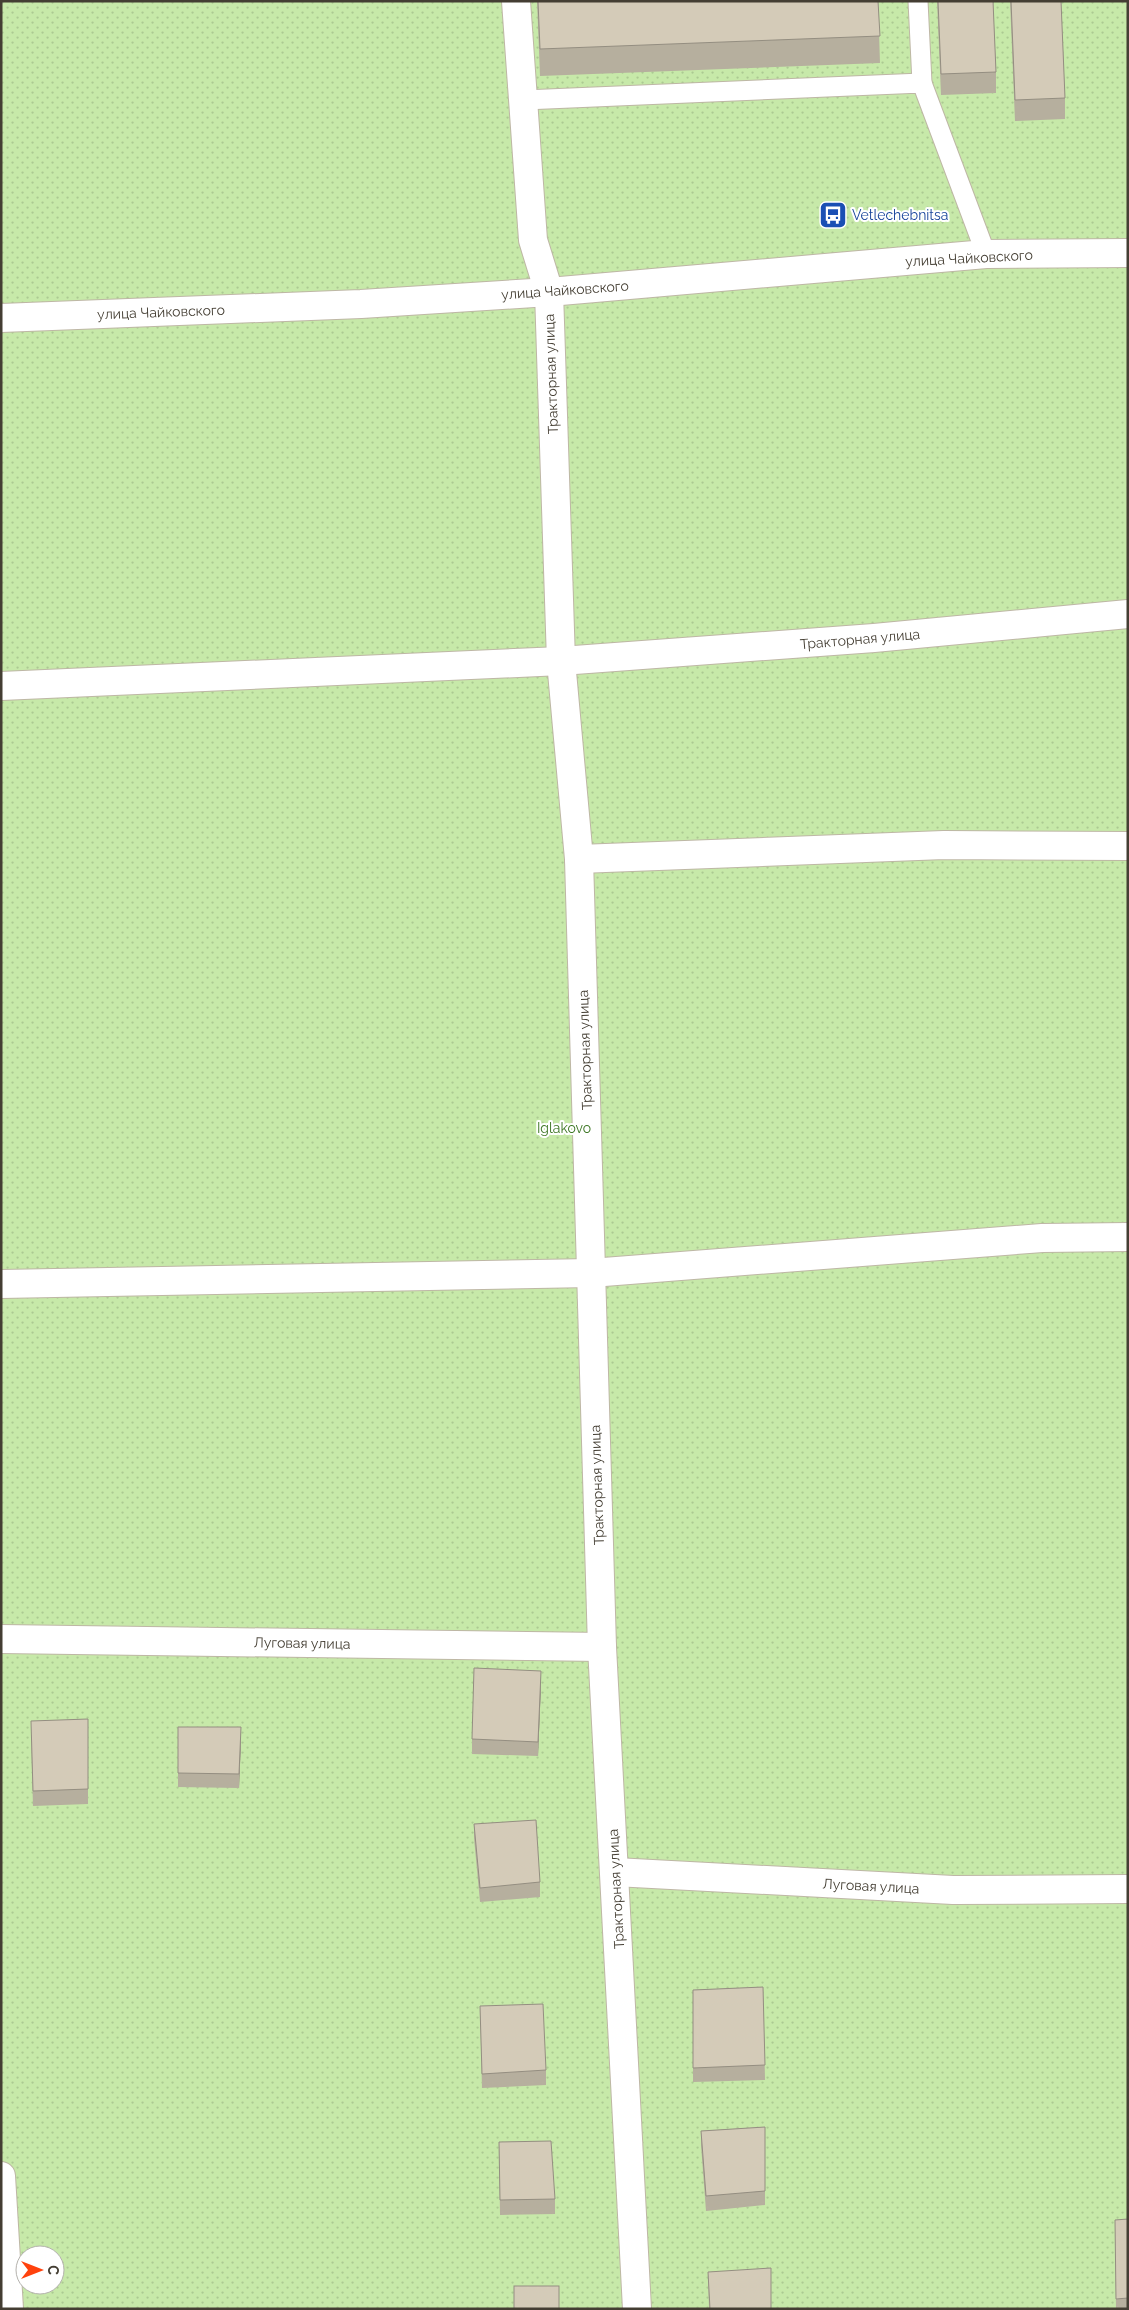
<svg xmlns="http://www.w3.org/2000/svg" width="1129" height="2310" font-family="Raleway,sans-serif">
	<defs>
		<pattern id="garden-dots" width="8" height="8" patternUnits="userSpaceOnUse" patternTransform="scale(1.25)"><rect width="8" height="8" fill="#c7e9a9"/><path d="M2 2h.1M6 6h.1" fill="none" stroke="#acc992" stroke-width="1.8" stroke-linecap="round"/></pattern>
	</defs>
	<rect width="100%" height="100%" fill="#f2eee3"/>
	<path fill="url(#garden-dots)" fill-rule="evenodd" d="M1 1H1128V2309H1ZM25 2255H55V2285H25Z"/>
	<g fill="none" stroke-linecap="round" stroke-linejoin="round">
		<g stroke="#beb7a5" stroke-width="21">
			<g id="service">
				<path d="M918 1 922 83"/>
				<path d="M524 100 922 83 986 254"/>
			</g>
		</g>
		<g stroke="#beb7a5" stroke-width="30">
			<g id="minor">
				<path d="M516 1 533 240 549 292 561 661 579 859 602 1647 637 2309"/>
				<path d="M1 318 361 304 549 292 986 254 1128 253"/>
				<path d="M1 686 561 661 874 638 1128 614"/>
				<path d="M579 859 944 845 1128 846"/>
				<path d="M1 1284 591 1273 1042 1238 1128 1237"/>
				<path d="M1 1639 602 1647"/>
				<path d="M615 1872 953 1890 1128 1889"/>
				<path d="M1 2176 9 2309"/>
			</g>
		</g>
		<use href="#service" stroke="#fff" stroke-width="19"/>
		<use href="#minor" stroke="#fff" stroke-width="28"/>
	</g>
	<g fill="#b6af9e">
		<path d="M537 1H878L880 63 540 76Z"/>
		<path d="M937 1H993L996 72V93L941 95Z"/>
		<path d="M1010 1H1061L1065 98V119L1015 121Z"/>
		<path d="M541 1685 538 1756 472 1754V1739Z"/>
		<path d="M88 1719V1804L33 1806 31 1735Z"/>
		<path d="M178 1727 241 1741 239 1788 178 1787Z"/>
		<path d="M474 1824 540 1882V1897L480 1902 474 1838Z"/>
		<path d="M763 1987 765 2080 693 2082V1990Z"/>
		<path d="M480 2006 546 2070V2085L482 2088Z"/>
		<path d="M765 2127V2205L706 2211 701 2145V2131Z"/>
		<path d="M499 2142 555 2199V2214L500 2215Z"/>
		<path d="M1128 2219V2309H1116L1115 2220Z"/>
		<path d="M708 2272 771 2309H709Z"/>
	</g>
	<g fill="#948e81">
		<path d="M541 1671V1685L538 1756V1742Z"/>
		<path d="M241 1727V1741L239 1788V1774Z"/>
	</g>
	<g fill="#d4cbb8" stroke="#948e81">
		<path d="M538 1H878L880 36 540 49Z"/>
		<path d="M938 1H993L996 72 941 74Z"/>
		<path d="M1011 1H1061L1065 98 1015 100Z"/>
		<path d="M474 1668 541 1671 538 1742 472 1739Z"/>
		<path d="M88 1719V1789L33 1791 31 1721Z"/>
		<path d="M178 1727H241L239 1774 178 1773Z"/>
		<path d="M536 1820 540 1882 480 1888 474 1824Z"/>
		<path d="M763 1987 765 2065 693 2068V1990Z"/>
		<path d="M543 2004 546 2070 482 2074 480 2006Z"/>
		<path d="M765 2127V2191L706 2196 701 2131Z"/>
		<path d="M551 2141 555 2199 500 2200 499 2142Z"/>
		<path d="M1128 2219V2298L1116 2299 1115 2220Z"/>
		<path d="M771 2268V2309H710L708 2272Z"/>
		<rect x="514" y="2286" width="45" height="23"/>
	</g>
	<defs>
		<g id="bus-square" transform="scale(1.4375)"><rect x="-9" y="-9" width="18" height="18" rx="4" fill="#1a4fb4" stroke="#fff"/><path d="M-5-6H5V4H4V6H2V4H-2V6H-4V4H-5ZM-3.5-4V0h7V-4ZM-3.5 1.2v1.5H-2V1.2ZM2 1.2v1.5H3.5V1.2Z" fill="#fff"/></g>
	</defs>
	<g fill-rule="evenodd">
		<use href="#bus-square" x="833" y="215"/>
	</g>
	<g text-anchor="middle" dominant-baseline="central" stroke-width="4" stroke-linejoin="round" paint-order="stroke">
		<g font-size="14" fill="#164399" stroke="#fff" text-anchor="start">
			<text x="852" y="215">Vetlechebnitsa</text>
		</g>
		<g font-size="14" fill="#443e33" stroke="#fff">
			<text transform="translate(969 258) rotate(-3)">улица Чайковского</text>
			<text transform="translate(565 290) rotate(-4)">улица Чайковского</text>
			<text transform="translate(161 312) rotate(-2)">улица Чайковского</text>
			<text transform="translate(551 374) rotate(-92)">Тракторная улица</text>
			<text transform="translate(860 639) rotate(-5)">Тракторная улица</text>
			<text transform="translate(585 1050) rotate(-92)">Тракторная улица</text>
			<text transform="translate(597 1485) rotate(-92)">Тракторная улица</text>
			<text transform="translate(302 1643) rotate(1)">Луговая улица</text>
			<text transform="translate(871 1886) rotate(3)">Луговая улица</text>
			<text transform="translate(616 1889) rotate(-93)">Тракторная улица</text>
		</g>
		<g font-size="14" fill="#3e7725" stroke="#fff">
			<text x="564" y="1128">Iglakovo</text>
		</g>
	</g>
	<rect width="1129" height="2310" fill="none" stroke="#443e33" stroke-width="5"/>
	<g transform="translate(40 2270) rotate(90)"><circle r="24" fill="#ffffff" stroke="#b4b2ad"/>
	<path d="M0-4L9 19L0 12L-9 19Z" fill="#ff420d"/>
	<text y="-8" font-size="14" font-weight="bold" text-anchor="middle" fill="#443e33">С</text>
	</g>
</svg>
